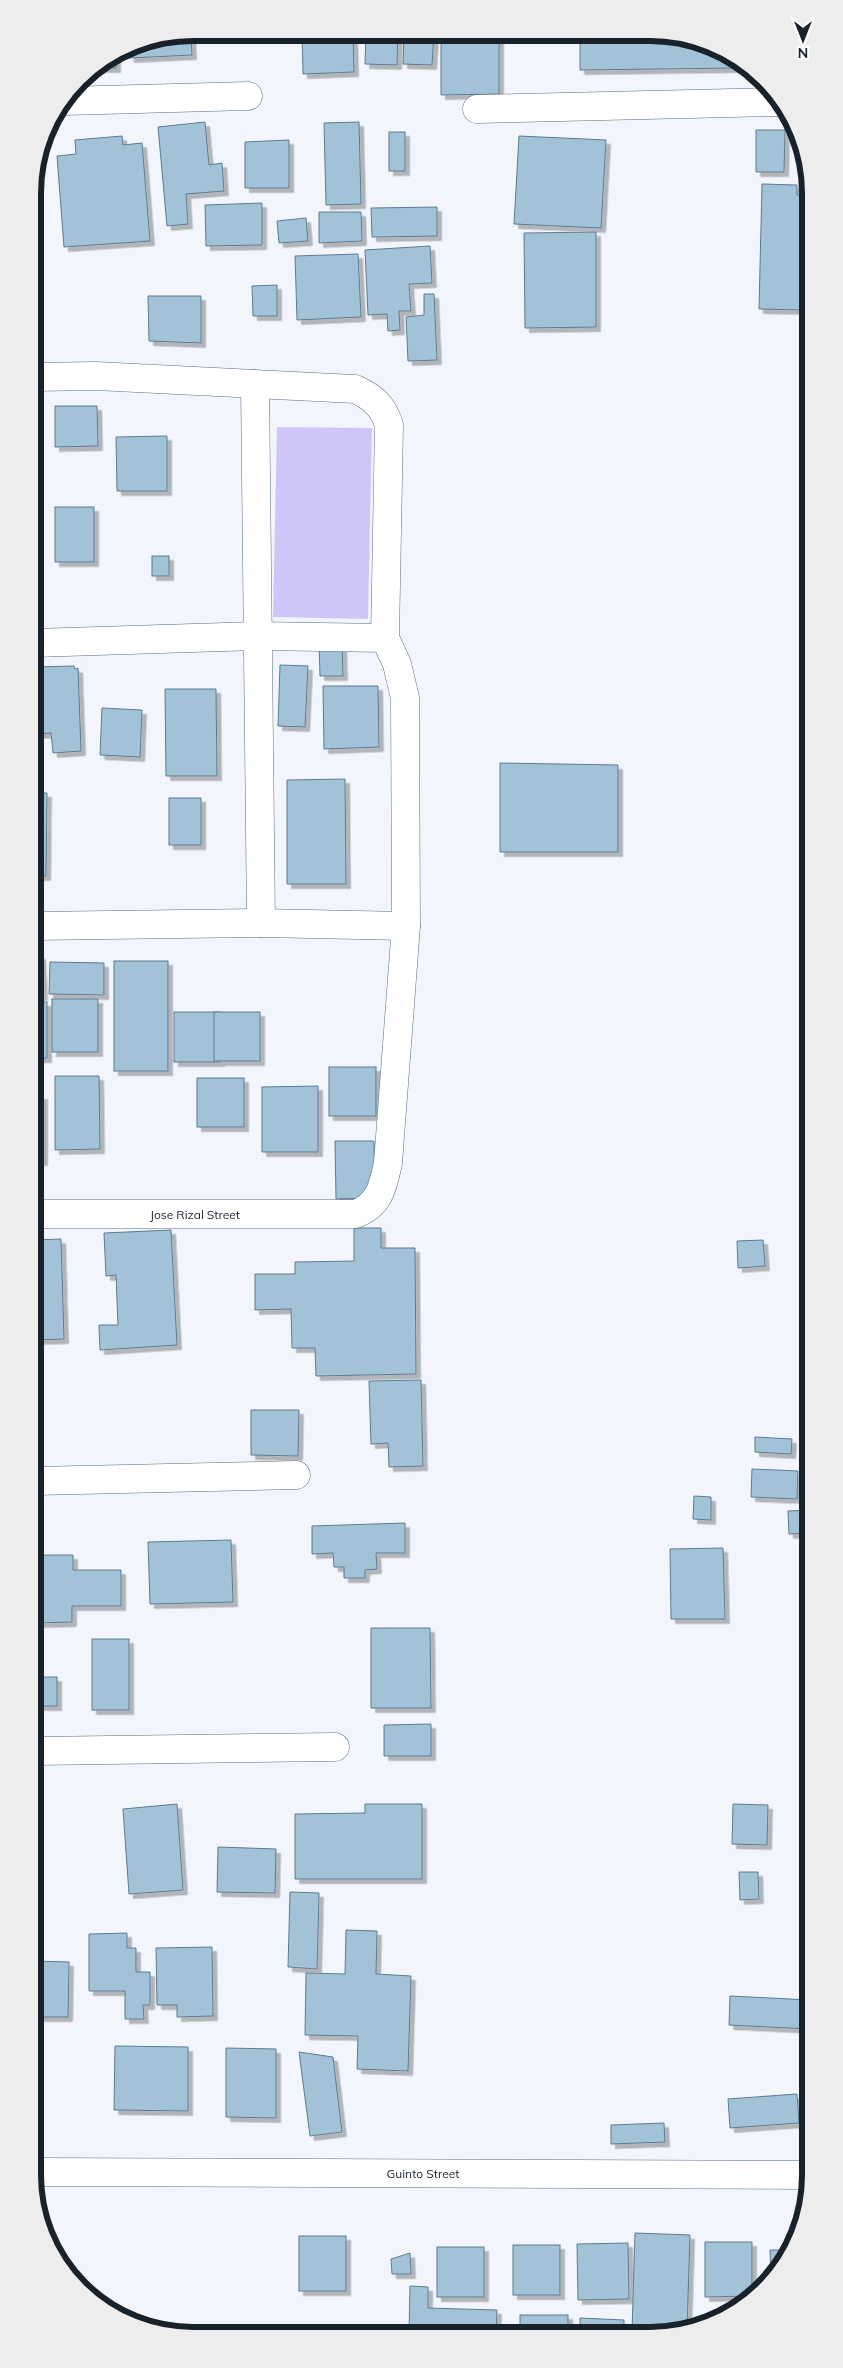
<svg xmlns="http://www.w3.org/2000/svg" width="843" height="2368" font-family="Mulish,sans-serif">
	<defs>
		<filter id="shadow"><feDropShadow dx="4.5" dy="4.5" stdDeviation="0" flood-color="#0004"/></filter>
	</defs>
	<rect width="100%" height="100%" fill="#f2f6fc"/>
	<path fill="#d0c5f9" d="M277 427 372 428 368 619 273 617Z"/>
	<g fill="#a2c2d7" stroke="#5e7b8f" filter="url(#shadow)">
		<path d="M191 33 192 55 130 58 129 46 132 45Z"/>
		<path d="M302 33 353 34 354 72 303 74Z"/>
		<path d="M366 34H398L397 65 365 64Z"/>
		<path d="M404 34H434L432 65 403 64Z"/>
		<path d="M441 34H499V94L441 95Z"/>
		<path d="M580 35 681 36 730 54 735 58V68L580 70Z"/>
		<path d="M116 55V68H94Z"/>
		<path d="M205 122 209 165 222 163 224 191 186 194 188 224 167 226 158 127Z"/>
		<path d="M359 122 361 204 326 205 324 123Z"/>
		<path d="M756 130H785L784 172H756Z"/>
		<rect x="389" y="132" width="16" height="39"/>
		<path d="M122 136 123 145 142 143 150 241 64 247 57 156 76 154 75 140Z"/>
		<path d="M519 136 606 140 601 228 514 224Z"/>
		<path d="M289 140V188H245V142Z"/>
		<path d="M762 184 797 185V195L807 196 808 294H803V310L759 309Z"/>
		<path d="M262 203V245L206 246 205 205Z"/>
		<path d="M437 207V236L372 237 371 208Z"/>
		<path d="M319 212H361L362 241 319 243Z"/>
		<path d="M306 218 308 241 279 243 277 221Z"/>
		<path d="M596 232V327L525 328 524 233Z"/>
		<path d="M430 246 432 283 409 284 411 311H399L400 330 388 331 387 314 368 315 365 250Z"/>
		<path d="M358 254 361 317 297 320 295 256Z"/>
		<path d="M277 285V316H253L252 286Z"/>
		<path d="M424 294H434L437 360 408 361 406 317 424 315Z"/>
		<path d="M148 296H201V343L149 341Z"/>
		<path d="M55 406H97L98 446 55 447Z"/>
		<path d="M167 436V491H117L116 437Z"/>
		<rect x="55" y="507" width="39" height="55"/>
		<rect x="152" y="556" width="17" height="20"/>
		<path d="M342 641 343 676H320L319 642Z"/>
		<path d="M280 665 308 666 305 727 278 726Z"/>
		<path d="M74 666 75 669 78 668 81 751 53 753 51 733 34 734V667Z"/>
		<path d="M323 686H378L379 747 324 749Z"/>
		<path d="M165 689H216L217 776H166Z"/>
		<path d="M102 708 142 710 140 757 100 755Z"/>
		<path d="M500 763 618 765V852H500Z"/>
		<path d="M345 779 346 884H287V780Z"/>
		<path d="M34 793H47L46 876H34Z"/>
		<rect x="169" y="798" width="32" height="47"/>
		<path d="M34 955H41L43 996H34Z"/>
		<rect x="114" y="961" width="54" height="110"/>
		<path d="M50 962 104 963V995L49 994Z"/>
		<rect x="52" y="999" width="46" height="53"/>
		<rect x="34" y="1002" width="13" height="56"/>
		<rect x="174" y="1012" width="46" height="50"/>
		<rect x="214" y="1012" width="46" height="49"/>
		<rect x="329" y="1067" width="47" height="49"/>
		<path d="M55 1076H99L100 1149 55 1150Z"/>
		<rect x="197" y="1078" width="47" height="49"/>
		<path d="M318 1086V1152H262V1087Z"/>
		<path d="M43 1095V1161H34V1096Z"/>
		<path d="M335 1141H374L375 1198 336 1199Z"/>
		<path d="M354 1228H381V1248H415L416 1374 316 1376 315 1348H292L291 1309 255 1310V1274H295V1262L354 1261Z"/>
		<path d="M171 1230 177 1345 100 1350 99 1325H118L116 1275 106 1276 104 1233Z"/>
		<path d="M61 1239 64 1339 34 1340V1240Z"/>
		<path d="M763 1240 765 1266 738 1268 737 1241Z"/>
		<path d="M421 1380 423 1466 389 1467 388 1443 371 1444 369 1381Z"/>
		<path d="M251 1410H299L298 1456 251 1455Z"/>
		<path d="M755 1437 792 1439 791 1454 755 1452Z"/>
		<path d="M752 1469 798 1471 797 1499 751 1497Z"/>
		<path d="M694 1496 711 1497V1520L693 1519Z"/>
		<path d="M809 1510V1533L789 1534 788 1511Z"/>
		<path d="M405 1523V1553H376L377 1569 365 1570V1578H344V1567H334L333 1553 312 1554V1526Z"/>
		<path d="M231 1540 233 1602 150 1604 148 1542Z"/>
		<path d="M723 1548 725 1619H671L670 1549Z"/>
		<path d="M35 1555H73V1570H121V1606H72V1622L35 1623Z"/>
		<path d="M371 1628H430L431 1708H371Z"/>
		<rect x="92" y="1639" width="37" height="71"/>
		<rect x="35" y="1677" width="22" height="29"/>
		<path d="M431 1724V1756H384V1725Z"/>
		<path d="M177 1804 183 1890 129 1894 123 1809Z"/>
		<path d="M365 1804H422V1879H295V1814L365 1813Z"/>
		<path d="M733 1804 768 1805 767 1845 732 1844Z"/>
		<path d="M218 1847 276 1849 275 1893 217 1892Z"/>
		<path d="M739 1872H758L759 1899 740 1900Z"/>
		<path d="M290 1892 319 1893 317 1969 288 1967Z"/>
		<path d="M346 1930 377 1931 376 1974 411 1976 408 2071 357 2069 358 2036 305 2035 306 1973 345 1974Z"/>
		<path d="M127 1933V1948H136V1972H150V2005H143L144 2019H125V1991H89V1934Z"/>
		<path d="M212 1947 213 2016 177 2017V2005H157L156 1948Z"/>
		<path d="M35 1961 69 1962 68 2017H35Z"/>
		<path d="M730 1996 810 2000V2029L729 2025Z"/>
		<path d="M115 2046 188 2047V2111L114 2110Z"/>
		<path d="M226 2048 276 2049V2118L226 2117Z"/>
		<path d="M299 2052 333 2057 342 2132 310 2136Z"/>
		<path d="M797 2094 799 2123 730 2128 728 2099Z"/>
		<path d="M664 2123 665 2142 611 2144V2125Z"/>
		<path d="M635 2233 690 2235 687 2330 681 2332H632Z"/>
		<rect x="299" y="2236" width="47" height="55"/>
		<path d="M705 2242H752V2296L705 2297Z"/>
		<path d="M628 2243 629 2299 578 2300 577 2244Z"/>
		<rect x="513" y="2245" width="47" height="50"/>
		<rect x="437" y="2247" width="47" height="50"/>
		<path d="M770 2250H790L771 2281Z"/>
		<path d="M410 2253 411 2274H392L391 2259Z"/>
		<path d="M410 2286 428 2287V2308L497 2310 496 2332H391V2329L409 2330Z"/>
		<rect x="520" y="2315" width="48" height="17"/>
		<path d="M580 2318 624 2320V2332H580Z"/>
	</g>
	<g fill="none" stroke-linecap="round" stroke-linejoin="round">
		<g stroke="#5b6d86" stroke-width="29">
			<g id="minor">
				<path d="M65 101 248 96"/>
				<path d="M477 109 780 102"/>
				<path d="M33 377 96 376 355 389C373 397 383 406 389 425L385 638 397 664 405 698 406 926 388 1163C383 1186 380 1205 355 1214H34"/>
				<path d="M255 384 261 923"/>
				<path d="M34 643 257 636 385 638"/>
				<path d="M34 926 261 923 406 926"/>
				<path d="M35 1481 296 1475"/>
				<path d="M35 1751 335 1747"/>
			</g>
		</g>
		<g stroke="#5b6d86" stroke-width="29">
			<path id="tertiary" d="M36 2172 810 2175"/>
		</g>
		<use href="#minor" stroke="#fff" stroke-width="28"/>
		<use href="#tertiary" stroke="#fff" stroke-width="28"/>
	</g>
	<g text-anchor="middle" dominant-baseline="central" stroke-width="4" stroke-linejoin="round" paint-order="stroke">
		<g font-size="12" fill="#19212b" stroke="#fff">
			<text x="195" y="1214">Jose Rizal Street</text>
			<text x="423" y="2173">Guinto Street</text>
		</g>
	</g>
	<path d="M0 0H843V2368H0ZM193 41H650A152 152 0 0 1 802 193V2175A152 152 0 0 1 650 2327H193A152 152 0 0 1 41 2175V193A152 152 0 0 1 193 41Z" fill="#ededee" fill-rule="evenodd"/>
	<path fill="none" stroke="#19212b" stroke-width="6" d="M193 41H650A152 152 0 0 1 802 193V2175A152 152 0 0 1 650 2327H193A152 152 0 0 1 41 2175V193A152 152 0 0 1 193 41Z"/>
	<g transform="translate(803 40) rotate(180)" stroke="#ffffff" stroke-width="4" paint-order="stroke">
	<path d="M0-4L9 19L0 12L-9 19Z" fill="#19212b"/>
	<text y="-8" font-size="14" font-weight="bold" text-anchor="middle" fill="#19212b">N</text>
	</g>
</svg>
